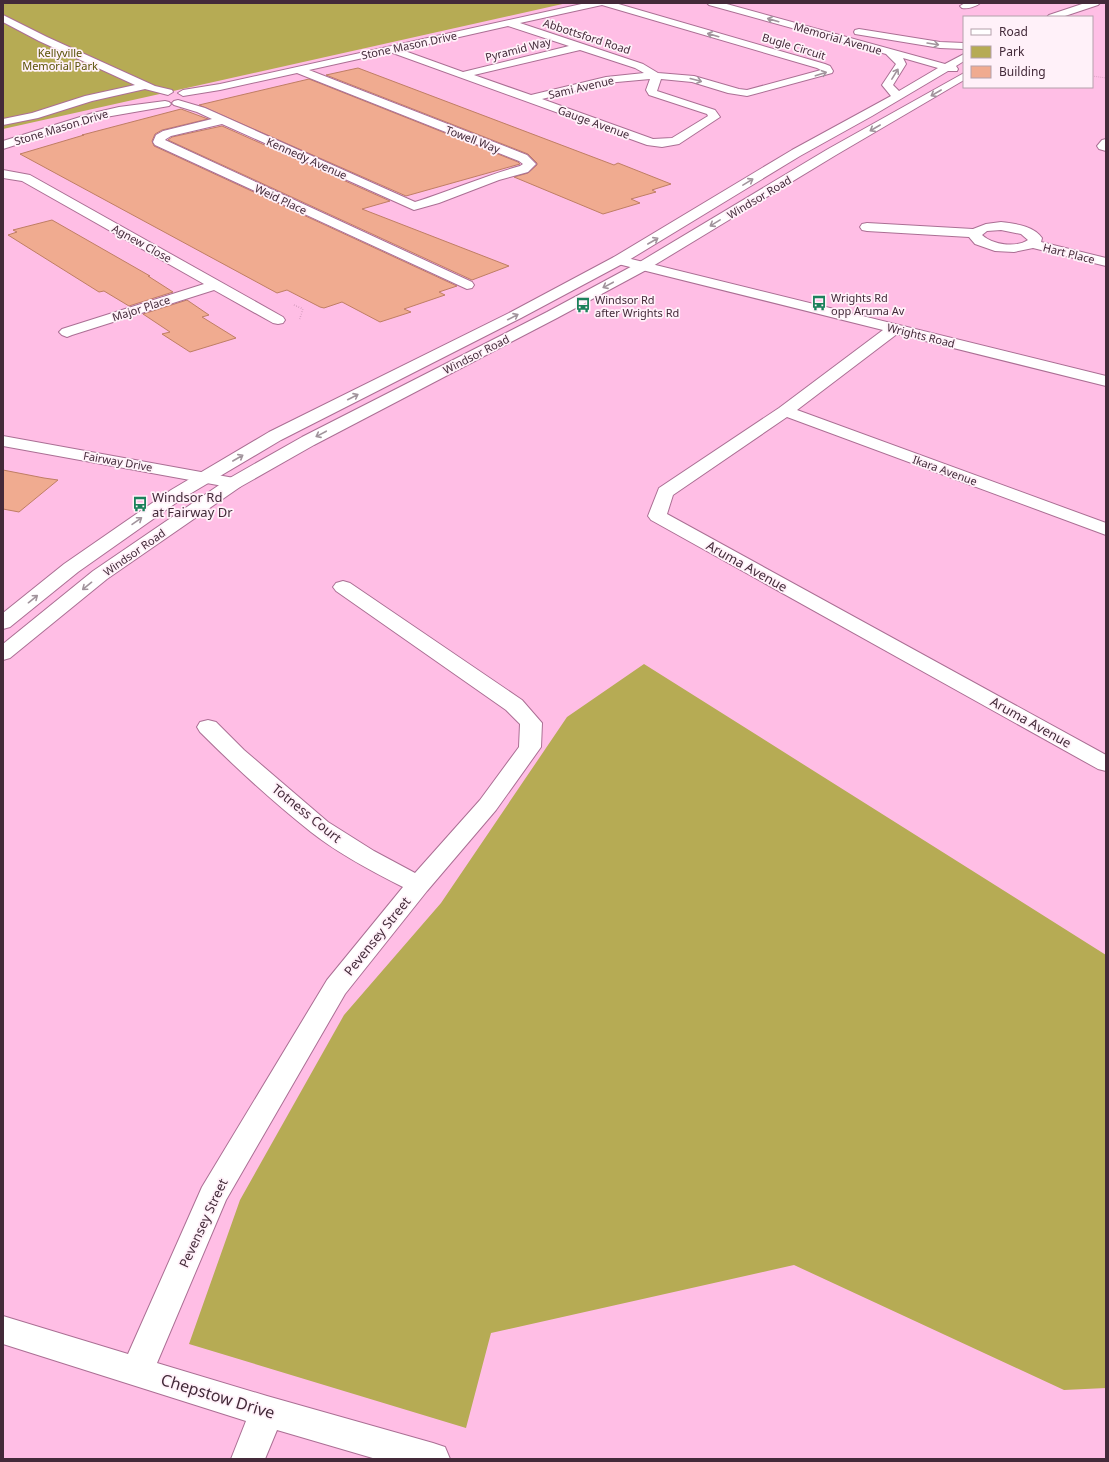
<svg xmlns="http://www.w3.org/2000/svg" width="1109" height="1462" font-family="'Noto Sans',sans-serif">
	<rect width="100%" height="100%" fill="#ffbee5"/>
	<g fill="#b6ab54">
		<path d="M3 3H567L3 129Z"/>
		<path d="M644 664 1106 955V1388L1064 1390 794 1265 491 1333 466 1428 189 1344 240 1200 344 1015 441 903 567 717Z"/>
	</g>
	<g fill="#f0ab90" stroke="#bf7e64">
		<path d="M358 68 614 165 618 163 671 184 652 190 656 192 631 199 640 203 603 214 514 177 528 173 537 165V163L528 154 326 75Z"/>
		<path d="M309 79 518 162 520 164 406 196 199 105Z"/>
		<path d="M181 109 208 119 162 130 155 134 152 141 154 146 457 286 439 292 445 295 404 309 411 312 380 322 342 302 324 308 320 307 287 290 277 293 20 154 84 135H82Z"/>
		<path d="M222 126 390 201 362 209 509 266 472 280 168 140 172 137Z"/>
		<path d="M52 220 150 276H148L173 292 129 306 104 291 99 292 8 235 17 232 13 230Z"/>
		<path d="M187 300 209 315 202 317 236 338 190 352 162 334 170 332 143 314Z"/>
		<path d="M3 470 44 478 58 480 19 512 3 509Z"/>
	</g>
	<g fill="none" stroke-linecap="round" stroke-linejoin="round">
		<g stroke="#ab6f94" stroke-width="2">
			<g id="minor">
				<path d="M586 3H615L825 64 830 66 833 71 832 73 747 96 728 93 692 82 661 79 657 91 715 110 720 117 679 144 662 147 647 145 390 52 309 70 527 155 536 164 528 172 499 180 439 203 414 210 222 124 171 136 166 139 165 140 472 282 474 285 472 288 467 289 155 145 153 142 156 135 163 131 212 119 197 112 174 105 172 103 174 101 178 100 205 108 415 202C450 191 484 176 520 166L523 164 519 161 297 73 220 90 183 96 178 93 183 90 220 84ZM602 5 817 68 821 70 747 90 739 89 694 76 658 73 643 64 520 23ZM508 26 569 46 463 72 402 50ZM580 50 635 68 644 73 606 77 531 95 474 75ZM650 79 646 90 649 95 707 114 708 116 672 138 653 139 542 99 606 83Z"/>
				<path d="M965 3H980C976 7 967 9 962 8L960 6Z"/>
				<path d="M3 15 47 37 155 86 172 90 173 92 168 95 145 89 92 101 38 118 3 125V119L32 113 85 96 135 85 39 41 3 22Z"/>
				<path d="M165 101 169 102 171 104 169 106 100 118 3 149V141L93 113 119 107Z"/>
				<path d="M1106 139V151L1099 149 1097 146 1102 140Z"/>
				<path d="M3 170 30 175 283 317 285 320 283 323 278 324 273 323 214 290 72 335 67 337 62 335 59 332 62 329 204 284 22 181 3 178Z"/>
				<path d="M1001 222C1015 224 1033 225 1042 238L1041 242 1106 258V266L1033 248 1014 252 995 251 975 244 969 237 867 231 862 230 860 227 862 224 867 223 973 229 986 224ZM1001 230 1021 234 1028 240C1016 248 993 245 982 235L987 231Z"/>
				<path d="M619 256 1106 376V386L897 334 797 410 1106 523V535L787 417 673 495 667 514 1106 755V771L1098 769 651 520 648 516 659 488 779 408 883 330 614 263 612 260 614 257Z"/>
				<path d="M3 436 234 478 240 479 243 483 240 487 234 488 3 446Z"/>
				<path d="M343 581 350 583 522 700 542 723 541 747 496 810 427 891 345 994 226 1200 157 1363 267 1396 433 1443 445 1447 450 1459H376L277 1430 265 1459H231L246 1421 3 1344V1316L128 1354 202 1187 327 980 403 887C371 871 339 854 311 832 272 801 235 767 200 732L197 727 200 722 208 720 216 722 244 750 328 822 374 851 415 873 480 800 519 747 520 724 506 710 336 591 333 587 336 583Z"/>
			</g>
		</g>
		<g stroke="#ab6f94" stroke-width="2">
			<g id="major">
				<path d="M707 3H723L945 64 964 54V61L956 66 958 69 957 71H948L872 116 800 156 624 263 521 318 281 440 183 498 78 572 10 627 3 629V613L64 564 171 490 269 432 511 312 614 257 792 150 891 96 882 85 896 64 886 54 709 5ZM903 58 938 68 899 91 893 85 906 64Z"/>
				<path d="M1085 3H1100L1098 5 1062 17H1047L1049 15Z"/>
				<path d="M859 29 940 42 964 43V49L940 48 855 34 854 32 855 30Z"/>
				<path d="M964 73V80L836 155 648 269 557 318 314 445 240 487 107 579 10 658 3 660V644L93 571 228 479 302 437 547 312 638 263 828 149Z"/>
			</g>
		</g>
		<path stroke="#bc8aa8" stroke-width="1" stroke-dasharray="0.5 1.5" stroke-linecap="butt" d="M1092 76 1106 78"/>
		<path stroke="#bc8aa8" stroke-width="1.5" stroke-dasharray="0.5 2" stroke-linecap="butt" d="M294 305 303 309 299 321"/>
		<use href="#minor" fill="#fff" fill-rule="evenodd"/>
		<use href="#major" fill="#fff" fill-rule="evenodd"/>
	</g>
	<defs><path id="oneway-shaft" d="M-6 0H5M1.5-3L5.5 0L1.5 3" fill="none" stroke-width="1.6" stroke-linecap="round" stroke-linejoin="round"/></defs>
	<g stroke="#a1949c">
		<use href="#oneway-shaft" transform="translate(773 20) rotate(-164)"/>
		<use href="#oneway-shaft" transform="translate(713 35) rotate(-164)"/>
		<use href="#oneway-shaft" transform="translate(933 44) rotate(9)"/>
		<use href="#oneway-shaft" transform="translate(821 74) rotate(-18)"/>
		<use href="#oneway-shaft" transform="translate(895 74) rotate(-58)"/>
		<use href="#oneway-shaft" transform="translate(696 80) rotate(15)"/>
		<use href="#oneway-shaft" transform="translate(936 93) rotate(150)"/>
		<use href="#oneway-shaft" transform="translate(875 128) rotate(150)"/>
		<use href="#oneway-shaft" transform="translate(748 182) rotate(-31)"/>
		<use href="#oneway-shaft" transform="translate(715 223) rotate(149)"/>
		<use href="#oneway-shaft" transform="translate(653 241) rotate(-30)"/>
		<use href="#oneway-shaft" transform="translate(608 285) rotate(152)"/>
		<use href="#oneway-shaft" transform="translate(513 317) rotate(-27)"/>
		<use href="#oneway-shaft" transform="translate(353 397) rotate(-27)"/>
		<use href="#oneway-shaft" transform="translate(321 434) rotate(152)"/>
		<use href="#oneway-shaft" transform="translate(238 458) rotate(-30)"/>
		<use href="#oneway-shaft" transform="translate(137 521) rotate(-35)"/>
		<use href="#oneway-shaft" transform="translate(87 586) rotate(141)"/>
		<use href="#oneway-shaft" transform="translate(33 599) rotate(-39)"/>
	</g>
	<defs>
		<g id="bus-bare" transform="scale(1.2)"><path d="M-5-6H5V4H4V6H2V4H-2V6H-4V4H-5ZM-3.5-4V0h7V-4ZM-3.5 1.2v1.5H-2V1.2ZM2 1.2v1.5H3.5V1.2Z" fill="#1b815b" stroke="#fff1f9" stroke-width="2.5" paint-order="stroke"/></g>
	</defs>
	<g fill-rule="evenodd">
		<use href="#bus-bare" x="819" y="303"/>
		<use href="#bus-bare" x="583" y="305"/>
		<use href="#bus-bare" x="140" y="504"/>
	</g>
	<g text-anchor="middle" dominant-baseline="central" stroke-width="3.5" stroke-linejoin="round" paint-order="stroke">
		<g font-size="11" fill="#432a39" stroke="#fff1f9">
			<text transform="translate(587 36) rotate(18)">Abbottsford Road</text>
			<text transform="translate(838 38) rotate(16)">Memorial Avenue</text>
			<text transform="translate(409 45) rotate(-12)">Stone Mason Drive</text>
			<text transform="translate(794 46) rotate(17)">Bugle Circuit</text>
			<text transform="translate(518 49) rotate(-14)">Pyramid Way</text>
			<text transform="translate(581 87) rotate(-13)">Sami Avenue</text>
			<text transform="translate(594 122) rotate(20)">Gauge Avenue</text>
			<text transform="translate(61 127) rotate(-17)">Stone Mason Drive</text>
			<text transform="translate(473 139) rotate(21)">Towell Way</text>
			<text transform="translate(307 158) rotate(24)">Kennedy Avenue</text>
			<text transform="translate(759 197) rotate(-31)">Windsor Road</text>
			<text transform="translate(281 199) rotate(25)">Weid Place</text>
			<text transform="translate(142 243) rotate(29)">Agnew Close</text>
			<text transform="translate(1069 253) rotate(14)">Hart Place</text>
			<text transform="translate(141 308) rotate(-18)">Major Place</text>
			<text transform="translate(921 335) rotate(14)">Wrights Road</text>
			<text transform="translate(476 354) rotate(-27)">Windsor Road</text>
			<text transform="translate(118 461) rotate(10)">Fairway Drive</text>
			<text transform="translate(945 470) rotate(20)">Ikara Avenue</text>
			<text transform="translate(134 552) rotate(-35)">Windsor Road</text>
		</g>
		<g font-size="11" fill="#5a5207" stroke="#fff1f9">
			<text x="60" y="52">Kellyville<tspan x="60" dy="13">Memorial Park</tspan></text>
		</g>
		<g font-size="11" fill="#432a39" stroke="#fff1f9" text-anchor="start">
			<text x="831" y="297">Wrights Rd<tspan x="831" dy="13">opp Aruma Av</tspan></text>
			<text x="595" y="299">Windsor Rd<tspan x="595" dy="13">after Wrights Rd</tspan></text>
		</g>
		<g font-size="13" fill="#432a39" stroke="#fff1f9" text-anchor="start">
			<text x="152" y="497">Windsor Rd<tspan x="152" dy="15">at Fairway Dr</tspan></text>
		</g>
		<g font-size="13" fill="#432a39" stroke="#fff1f9">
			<text transform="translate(747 566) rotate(29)">Aruma Avenue</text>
			<text transform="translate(1031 722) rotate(29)">Aruma Avenue</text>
			<text transform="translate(307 813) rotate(39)">Totness Court</text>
			<text transform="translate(377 936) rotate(-51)">Pevensey Street</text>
			<text transform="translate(203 1223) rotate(-65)">Pevensey Street</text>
		</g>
		<g font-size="16" fill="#432a39" stroke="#fff1f9">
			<text transform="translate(218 1396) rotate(17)">Chepstow Drive</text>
		</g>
	</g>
	<rect width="1109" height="1462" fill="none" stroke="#432a39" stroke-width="8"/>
	<rect x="963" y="16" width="130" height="72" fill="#fff1f9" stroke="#b4a1ac"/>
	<rect x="971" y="29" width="20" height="6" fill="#ffffff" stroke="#b4a1ac"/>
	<text x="999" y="36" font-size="12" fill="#432a39">Road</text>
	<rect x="971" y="46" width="20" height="12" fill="#b6ab54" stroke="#b4a1ac"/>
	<text x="999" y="56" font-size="12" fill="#432a39">Park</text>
	<rect x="971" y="66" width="20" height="12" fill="#f0ab90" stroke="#b4a1ac"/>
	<text x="999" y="76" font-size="12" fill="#432a39">Building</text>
</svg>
